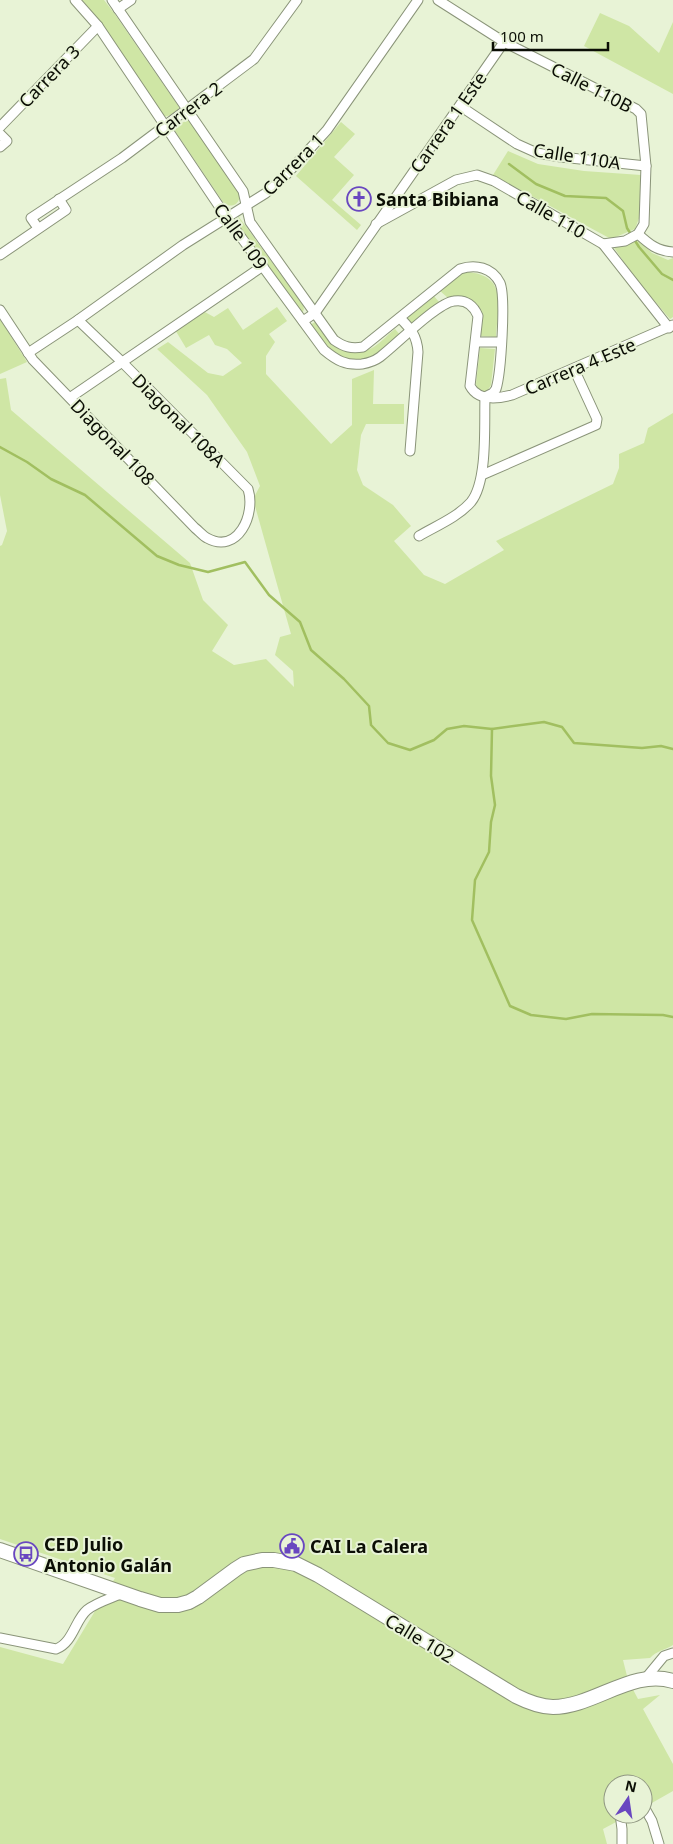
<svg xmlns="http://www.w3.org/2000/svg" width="673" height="1844" font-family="'Noto Sans',sans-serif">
	<rect width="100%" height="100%" fill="#e8f3d6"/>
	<g fill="#cfe6a5">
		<path d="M82 0H104L114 13 179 107 176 114 163 117 101 23Z"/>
		<path d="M600 13 629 26 659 53 673 22V94L584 46Z"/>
		<path d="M185 121H190L240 195C239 204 234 207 225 205L175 131 176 127Z"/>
		<path d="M341 122 355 134 334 157 354 175 332 200 361 225 357 230 296 176Z"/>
		<path d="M508 151 538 164 584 171 641 175V213L635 229 611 239 493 175Z"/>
		<path d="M239 217 303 305 304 309 302 314 234 221Z"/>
		<path d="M639 241 652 253 668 260 673 258V317L670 319 634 277 613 246Z"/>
		<path d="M467 272C508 275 498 307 496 337L479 336 481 318 465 297 458 296 448 298 439 290 461 273Z"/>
		<path d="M433 295 440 303 413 325 406 318Z"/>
		<path d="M277 307 287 321 269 334 275 342 266 356V374L331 444 352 425V379L374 370 373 404H404V424H366L361 435 357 470 363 485 393 505 411 526 394 541 424 575 445 584 504 550 496 541 613 484 619 468V454L644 443 648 428 673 413V1645C665 1650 656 1651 650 1658L623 1660 628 1680 638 1699 660 1695 643 1709 673 1764V1791L643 1808V1784H613V1814H631L603 1829 607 1844H0V1647L63 1664 115 1578 0 1539V546L2 545 7 531 0 495V379L6 378 11 410 190 563 203 600 228 625 212 651 234 665 266 659 294 687 293 671 275 655 280 637 291 634 253 499 260 486 247 452 207 395 157 349 168 342 208 373 223 376 242 363 227 349 215 345 209 335 186 348 174 328 203 311 214 317 228 308 243 330Z"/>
		<path d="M0 319 27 362 0 374Z"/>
		<path d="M315 322C328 340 344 361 370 349 379 345 387 335 395 329L401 336C393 342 385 350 376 355 346 374 325 346 310 325Z"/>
		<path d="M480 348 495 349 491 385 488 390 483 392 478 389 476 384Z"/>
	</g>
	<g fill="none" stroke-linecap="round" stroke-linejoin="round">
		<g stroke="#a1bf60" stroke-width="2.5">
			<path d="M509 164 536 184 565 196 606 198 623 211 627 228 639 247 662 274 673 280"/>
			<path d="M0 447 27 462 51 479 85 495 157 556 179 565 208 572 245 562 269 595 300 622 311 650 344 679 369 706 371 725 388 743 410 750 434 740 447 729 464 726 492 729 544 722 562 727 574 743 642 748 661 746 673 749"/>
			<path d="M492 729 491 776 495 805 491 822 489 852 475 880 472 920 510 1006 531 1015 566 1019 592 1014 663 1015 673 1017"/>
		</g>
		<g stroke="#8a9479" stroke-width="11">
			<g id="minor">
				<path d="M75 0 98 26 227 218 324 350C336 360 346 366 362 364 368 363 376 360 380 357 396 345 437 303 454 301 466 299 474 306 478 316L470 386C478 401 497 399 512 395L673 325"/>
				<path d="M112 0 243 191 250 222 334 340C344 347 351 349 363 347L460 269C475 264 492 267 500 283 506 297 501 373 496 389L493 393 485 397"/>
				<path d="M438 0 504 42 636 109 641 114 646 166 644 224 638 234 625 241 603 244"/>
				<path d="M118 9 131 0"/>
				<path d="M460 106 517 144 537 153 561 157 646 166"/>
				<path d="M0 127 98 26"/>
				<path d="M0 134 7 141 0 147"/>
				<path d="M376 224 456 180 477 175 494 181 603 244 669 328"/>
				<path d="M38 228 31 218 122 158 254 59 297 0"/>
				<path d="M638 234C649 244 657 251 673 252"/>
				<path d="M0 255 66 210 59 199"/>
				<path d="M0 310 33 360 195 528C199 531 203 536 207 538 238 555 256 514 248 489L122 362 78 320"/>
				<path d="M400 318C411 329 417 336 418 352L410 451"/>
				<path d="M303 321 315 313 504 42"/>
				<path d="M476 342H501"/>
				<path d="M28 353 78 320 183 245 266 193 284 177 327 130 418 0"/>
				<path d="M71 397 263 266"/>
				<path d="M482 475 596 425 597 419 574 369"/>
				<path d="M419 536C436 526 458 517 471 502 488 481 484 424 485 397"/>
				<path d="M0 1638 56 1649C73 1643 75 1620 87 1610 97 1602 112 1598 123 1593"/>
				<path d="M645 1679 664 1656 673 1653"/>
				<path d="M643 1805 652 1821 659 1844"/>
				<path d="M620 1814 622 1829V1844"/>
			</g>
		</g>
		<g stroke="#8a9479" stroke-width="16">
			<path id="primary" d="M0 1550 140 1599 160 1605H178L189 1602 198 1597 236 1569 244 1564 262 1560H274L296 1564 318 1575 516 1696C528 1702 540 1707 553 1707 593 1707 633 1668 673 1681"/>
		</g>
		<use href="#minor" stroke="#fff" stroke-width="9"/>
		<use href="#primary" stroke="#fff" stroke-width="14"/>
	</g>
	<defs>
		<g id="church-ring" transform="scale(1.25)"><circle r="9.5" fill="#e8f3d6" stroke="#6947c0" stroke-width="1.5"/><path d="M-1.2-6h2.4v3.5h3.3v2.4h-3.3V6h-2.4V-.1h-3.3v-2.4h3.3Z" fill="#6947c0"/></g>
		<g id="civic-ring" transform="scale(1.25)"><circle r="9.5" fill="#e8f3d6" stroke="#6947c0" stroke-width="1.5"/><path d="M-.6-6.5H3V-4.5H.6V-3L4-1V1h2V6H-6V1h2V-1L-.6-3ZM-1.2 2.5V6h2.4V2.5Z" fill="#6947c0"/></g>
		<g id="bus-ring" transform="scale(1.25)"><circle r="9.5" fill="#e8f3d6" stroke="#6947c0" stroke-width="1.5"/><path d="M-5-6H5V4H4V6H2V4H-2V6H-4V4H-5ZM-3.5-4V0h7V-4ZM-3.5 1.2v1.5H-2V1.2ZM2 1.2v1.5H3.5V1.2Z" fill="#6947c0"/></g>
	</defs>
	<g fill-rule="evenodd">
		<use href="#church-ring" x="359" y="199"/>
		<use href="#civic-ring" x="292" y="1546"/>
		<use href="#bus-ring" x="26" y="1554"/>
	</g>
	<g text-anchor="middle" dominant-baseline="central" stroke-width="4" stroke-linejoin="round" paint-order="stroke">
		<g font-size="18" fill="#0b0e05" stroke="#e8f3d6">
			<text transform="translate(49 76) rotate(-46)">Carrera 3</text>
			<text transform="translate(592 87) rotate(27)">Calle 110B</text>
			<text transform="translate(188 109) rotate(-37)">Carrera 2</text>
			<text transform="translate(448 122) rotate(-55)">Carrera 1 Este</text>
			<text transform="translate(577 156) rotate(9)">Calle 110A</text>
			<text transform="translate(293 164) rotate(-45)">Carrera 1</text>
			<text transform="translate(551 214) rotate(30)">Calle 110</text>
			<text transform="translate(241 236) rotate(54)">Calle 109</text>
			<text transform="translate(580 366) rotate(-23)">Carrera 4 Este</text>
			<text transform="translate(179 420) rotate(45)">Diagonal 108A</text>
			<text transform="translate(113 442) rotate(46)">Diagonal 108</text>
			<text transform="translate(420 1638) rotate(31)">Calle 102</text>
		</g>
		<g font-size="18" font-weight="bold" fill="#0b0e05" stroke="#e8f3d6" text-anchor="start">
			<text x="376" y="199">Santa Bibiana</text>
			<text x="44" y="1544">CED Julio<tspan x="44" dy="21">Antonio Galán</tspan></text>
			<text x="310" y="1546">CAI La Calera</text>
		</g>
	</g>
	<g transform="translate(628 1799) rotate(13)"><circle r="24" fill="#e8f3d6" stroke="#909782"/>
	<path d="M0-4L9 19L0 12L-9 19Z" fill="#6947c0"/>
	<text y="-8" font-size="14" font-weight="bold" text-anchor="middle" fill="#0b0e05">N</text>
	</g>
	<path d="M493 42v8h115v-8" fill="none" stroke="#0b0e05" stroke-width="2.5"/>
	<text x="500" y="42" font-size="15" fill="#0b0e05" stroke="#e8f3d6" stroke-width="4" paint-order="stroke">100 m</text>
</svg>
